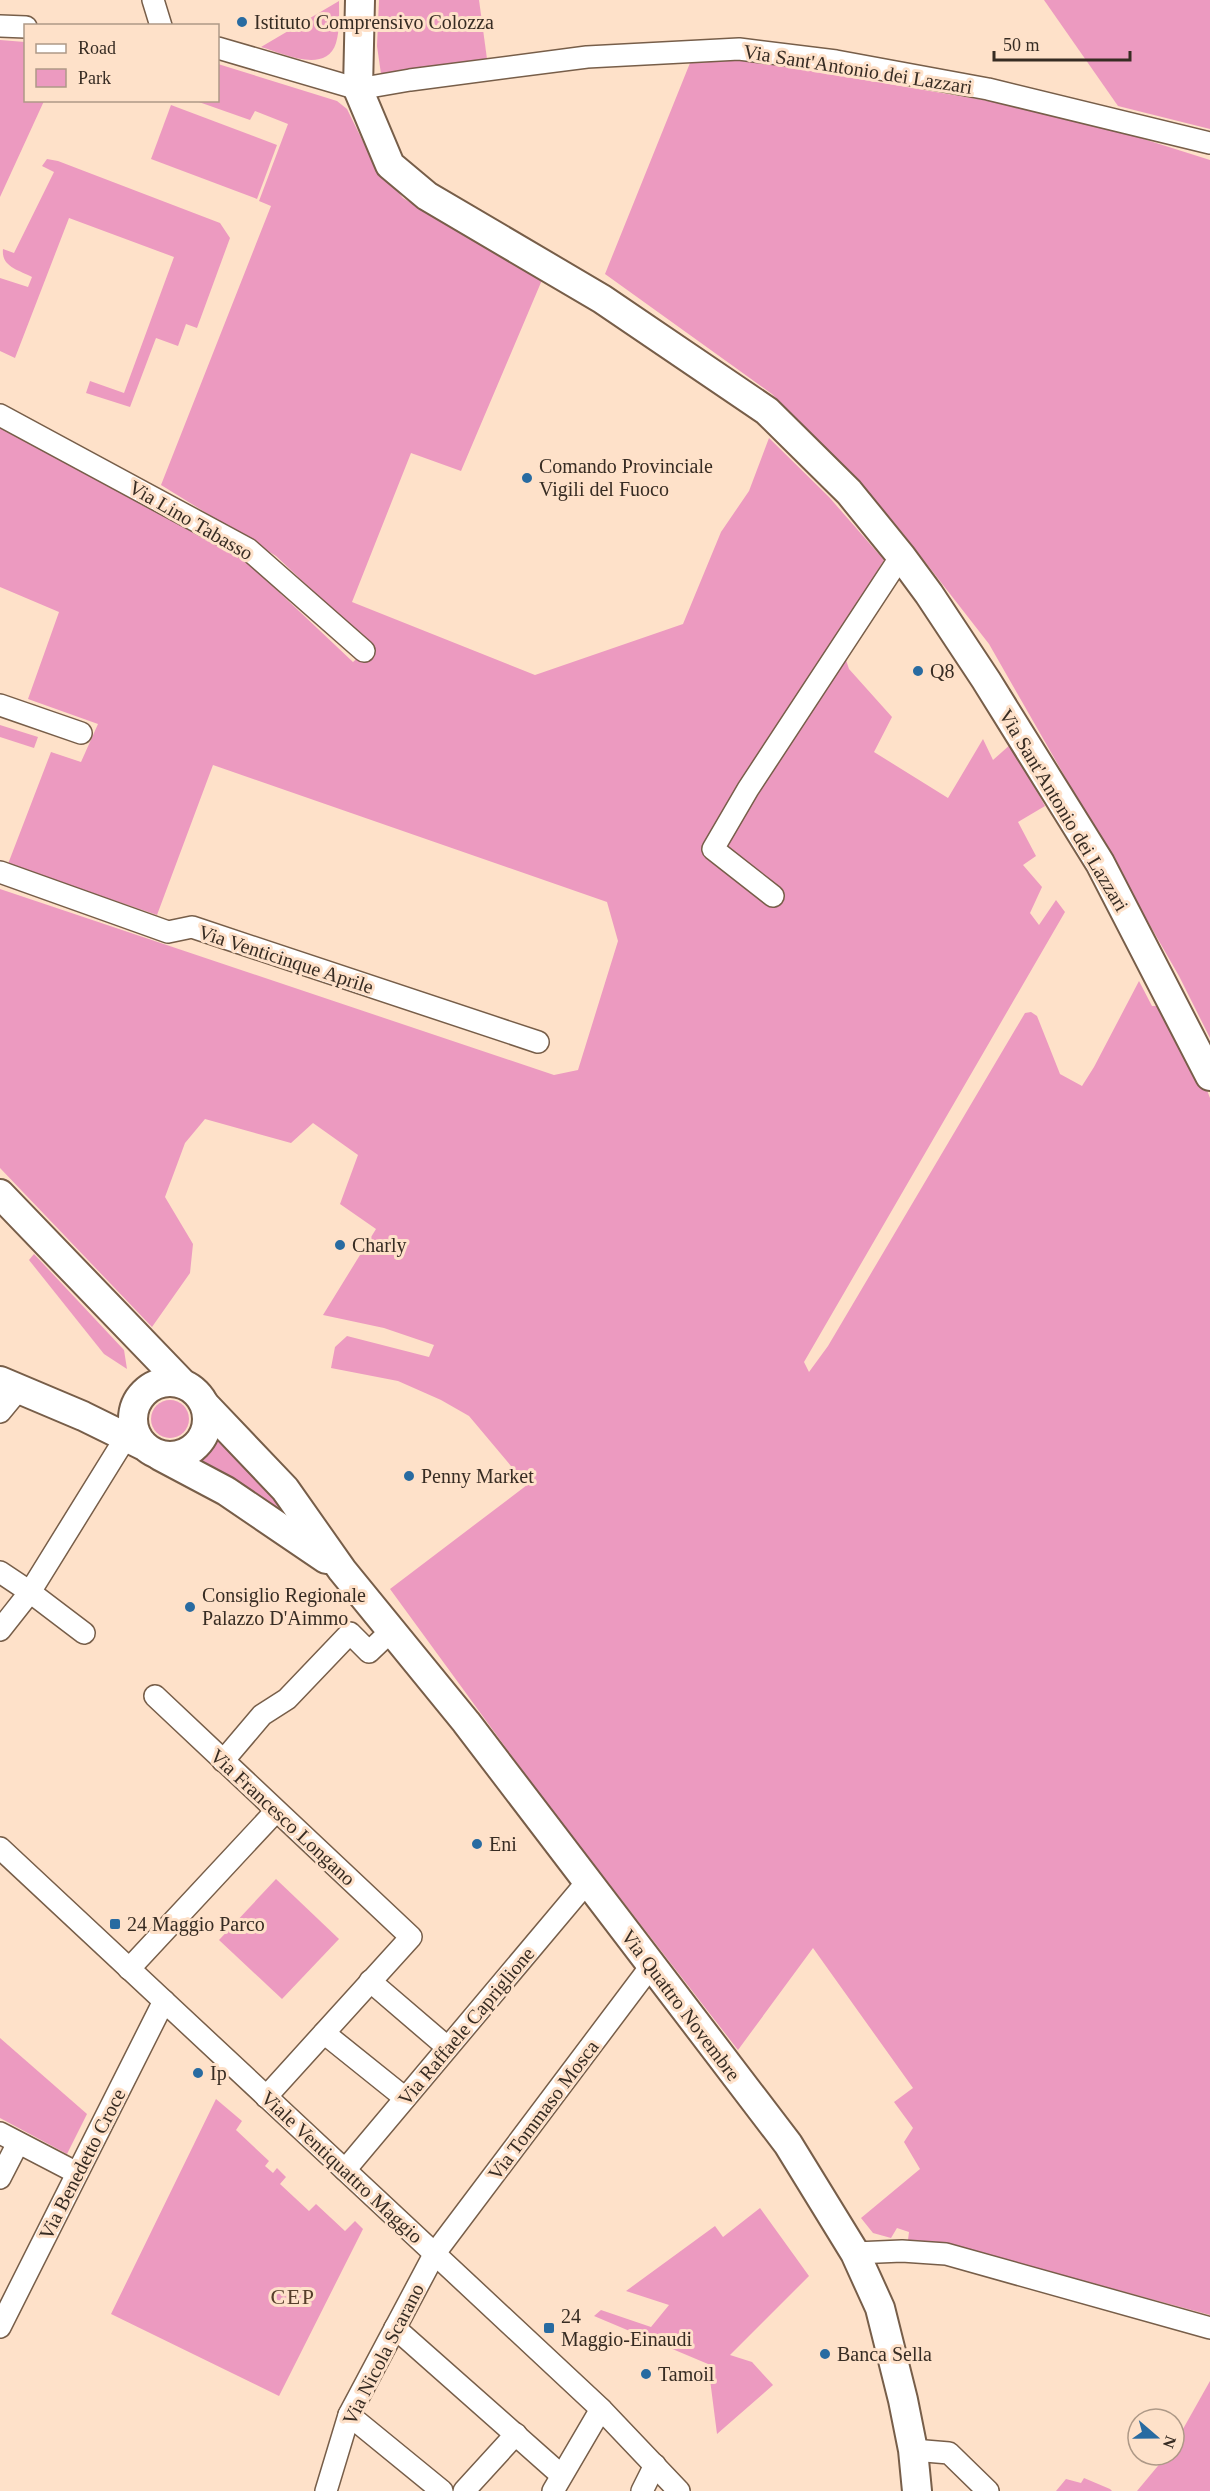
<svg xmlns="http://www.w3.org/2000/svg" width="1210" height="2491" font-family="Georgia,serif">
	<rect width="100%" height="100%" fill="#fee1c9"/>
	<g fill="#ec9ac0">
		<path d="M379 0H479L487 59 381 74 377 46Z"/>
		<path d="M1044 0H1210V129L1118 106Z"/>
		<path d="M339 1C339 14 340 30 336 43 326 75 282 53 261 47Z"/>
		<path d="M0 40 25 42 26 100 44 101 0 197Z"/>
		<path d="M745 60 1007 104 1134 136 1210 160V1038L1179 976 989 644 901 531 851 474 772 394 605 274 690 63Z"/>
		<path d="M218 64 337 101 347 109 373 162 403 198 542 280 461 471 411 453 352 602 535 675 683 624 721 532 749 491 769 438 829 497 884 560 849 618 835 651 846 660 849 669 892 717 874 752 948 798 983 739 993 760 1011 744 1045 806 1018 822 1036 856 1023 865 1042 887 1030 913 1039 925 1056 900 1065 912 804 1362 809 1372 828 1346 1025 1013 1031 1012 1037 1016 1060 1074 1082 1086 1094 1067 1139 981 1152 1006H1159L1205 1085 1210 1098V2315L981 2253 908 2240 909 2232 897 2228 891 2238 873 2233 861 2218 920 2169 904 2142 913 2128 894 2102 913 2088 813 1948 738 2050 541 1796 390 1589 527 1485 469 1416 441 1400 398 1381 331 1368 335 1347 347 1336 429 1357 434 1345 384 1328 323 1315 376 1229 340 1204 358 1155 313 1123 291 1143 205 1119 185 1143 165 1197 193 1244 190 1273 152 1327 0 1168V889L554 1075 578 1070 618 941 607 902 213 765 157 915 8 864 51 752 81 762 98 724 28 699 59 612 0 587V425L245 560 353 662 371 646 276 556 161 485 271 206 259 201 288 124 255 111 250 120 196 101 218 100Z"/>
		<path d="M171 105 277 145 257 199 151 159Z"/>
		<path d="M47 159 58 161 220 223 230 238 197 328 186 324 178 346 156 338 130 407 86 393 90 381 124 393 174 257 69 218 15 358 0 351V278L28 287 32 277C19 270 1 267 3 249L14 253 54 172 42 166Z"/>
		<path d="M0 725 38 737 34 748 0 737Z"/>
		<path d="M34 1254 124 1350 127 1369 104 1354 29 1260Z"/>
		<circle cx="170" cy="1419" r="19"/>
		<path d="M216 1427 313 1541 192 1460 207 1448Z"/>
		<path d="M276 1879 339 1939 282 1999 219 1940Z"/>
		<path d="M0 2038 87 2114 67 2154 0 2118Z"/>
		<path d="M216 2099 242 2121 236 2130 269 2161 265 2166 273 2173 277 2168 286 2177 280 2184 309 2211 316 2204 345 2231 355 2221 363 2229 279 2396 111 2314Z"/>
		<path d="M760 2208 809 2276 730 2355 752 2362 773 2385 717 2434 708 2364 594 2316 601 2310 651 2327 669 2305 626 2291 715 2226 723 2237Z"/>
		<path d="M1210 2381V2491H1137L1167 2455H1174V2445Z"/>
		<path d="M1084 2478 1110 2489 1112 2491H1056L1066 2479 1081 2483Z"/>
	</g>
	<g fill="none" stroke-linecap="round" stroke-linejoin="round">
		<g stroke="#775e49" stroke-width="24">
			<g id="street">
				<path d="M153 0 161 26"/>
				<path d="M0 26 26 27"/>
				<path d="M218 48 358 89 410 80 587 57 739 49 836 61 988 89 1210 143"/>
				<path d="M0 415 248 549 364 651"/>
				<path d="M0 705 81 733"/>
				<path d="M0 872 168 932 192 927 538 1042"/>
				<path d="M773 896 713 849 748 789 901 556"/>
				<path d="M0 1412 19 1389"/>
				<path d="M0 1572 30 1592 84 1633"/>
				<path d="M0 1630 30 1592 126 1437"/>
				<path d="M155 1696 411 1937 266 2097"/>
				<path d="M223 1761 262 1715 287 1699 350 1633 369 1652 390 1632"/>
				<path d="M0 1848 601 2409 679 2491"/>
				<path d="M129 1969 276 1811"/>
				<path d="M370 1981 447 2047"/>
				<path d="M324 2033 405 2098"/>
				<path d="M0 2133 77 2173"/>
				<path d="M345 2170 587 1882"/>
				<path d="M0 2178 18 2143"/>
				<path d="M855 2253 902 2251 946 2254 1210 2328"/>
				<path d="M0 2327 164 2001"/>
				<path d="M395 2328 561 2475"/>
				<path d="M349 2415 442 2491"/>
				<path d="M913 2450 949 2453 988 2491"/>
				<path d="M326 2491 349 2415 435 2253 651 1966"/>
				<path d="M464 2491 516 2434"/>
				<path d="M553 2491 601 2409"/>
				<path d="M642 2491 655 2465"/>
			</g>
		</g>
		<g stroke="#775e49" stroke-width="32">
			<g id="secondary">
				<path d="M360 0 358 89 390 165 427 196 602 299 767 411 849 492 901 556 929 594 986 680 1100 863 1210 1076"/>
				<path d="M0 1194 183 1384"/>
				<path d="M0 1381 83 1416 142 1445"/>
				<circle cx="170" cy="1419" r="37"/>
				<path d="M205 1405 285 1489 342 1570 466 1722 788 2144 855 2253 880 2308 903 2400 913 2450 917 2491"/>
				<path d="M160 1456 226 1491 326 1559"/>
			</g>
		</g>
		<use href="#street" stroke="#fff" stroke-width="21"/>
		<use href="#secondary" stroke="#fff" stroke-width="28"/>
	</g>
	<g fill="#286ba1" stroke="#fee1c9" stroke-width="2">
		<circle cx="242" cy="22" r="6"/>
		<circle cx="527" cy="478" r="6"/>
		<circle cx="918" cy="671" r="6"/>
		<circle cx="340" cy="1245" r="6"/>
		<circle cx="409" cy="1476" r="6"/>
		<circle cx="190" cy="1607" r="6"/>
		<circle cx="477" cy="1844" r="6"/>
		<rect x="109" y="1918" width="12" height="12" rx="3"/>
		<circle cx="198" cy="2073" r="6"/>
		<rect x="543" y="2322" width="12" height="12" rx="3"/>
		<circle cx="825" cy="2354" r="6"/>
		<circle cx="646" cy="2374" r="6"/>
	</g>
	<g text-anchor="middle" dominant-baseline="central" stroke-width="6" stroke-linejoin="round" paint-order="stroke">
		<g font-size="20" fill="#372c23" stroke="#fee1c9" text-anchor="start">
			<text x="254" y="22">Istituto Comprensivo Colozza</text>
			<text x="539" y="466">Comando Provinciale<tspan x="539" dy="23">Vigili del Fuoco</tspan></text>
			<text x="930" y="671">Q8</text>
			<text x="352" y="1245">Charly</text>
			<text x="421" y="1476">Penny Market</text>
			<text x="202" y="1595">Consiglio Regionale<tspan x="202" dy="23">Palazzo D'Aimmo</tspan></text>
			<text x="489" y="1844">Eni</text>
			<text x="127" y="1924">24 Maggio Parco</text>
			<text x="210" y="2073">Ip</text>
			<text x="561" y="2316">24<tspan x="561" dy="23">Maggio-Einaudi</tspan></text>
			<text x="837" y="2354">Banca Sella</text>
			<text x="658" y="2374">Tamoil</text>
		</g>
		<g font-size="20" fill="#372c23" stroke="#fee1c9">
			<text transform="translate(858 69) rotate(9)">Via Sant'Antonio dei Lazzari</text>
			<text transform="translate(191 520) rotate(30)">Via Lino Tabasso</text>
			<text transform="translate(1064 810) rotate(59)">Via Sant'Antonio dei Lazzari</text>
			<text transform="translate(286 959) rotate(18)">Via Venticinque Aprile</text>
			<text transform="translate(283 1817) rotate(43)">Via Francesco Longano</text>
			<text transform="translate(681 2005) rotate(53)">Via Quattro Novembre</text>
			<text transform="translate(466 2026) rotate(-50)">Via Raffaele Capriglione</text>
			<text transform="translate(543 2110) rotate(-53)">Via Tommaso Mosca</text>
			<text transform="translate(82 2164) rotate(-63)">Via Benedetto Croce</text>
			<text transform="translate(342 2167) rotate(43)">Viale Ventiquattro Maggio</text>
			<text transform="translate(383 2354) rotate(-63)">Via Nicola Scarano</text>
		</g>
		<g font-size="22" letter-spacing="1.5" fill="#563e2b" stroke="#fee1c9">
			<text x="293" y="2296">CEP</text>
		</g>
	</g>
	<rect x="24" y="24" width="195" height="78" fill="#fee1c9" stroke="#ae9987" stroke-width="1.5"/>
	<rect x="36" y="44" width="30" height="9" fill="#ffffff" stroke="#ae9987" stroke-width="1.5"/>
	<text x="78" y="54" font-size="18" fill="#372c23">Road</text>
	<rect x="36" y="69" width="30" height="18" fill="#ec9ac0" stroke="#ae9987" stroke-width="1.5"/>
	<text x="78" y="84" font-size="18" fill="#372c23">Park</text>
	<g transform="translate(1156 2437) rotate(110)"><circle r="28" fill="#fee1c9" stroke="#ae9987" stroke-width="1.5"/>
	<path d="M0-4.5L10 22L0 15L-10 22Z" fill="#286ba1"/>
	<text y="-9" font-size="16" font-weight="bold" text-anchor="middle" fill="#372c23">N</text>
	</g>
	<path d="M994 51v9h136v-9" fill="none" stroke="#372c23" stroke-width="3"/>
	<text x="1003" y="51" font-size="18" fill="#372c23" stroke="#fee1c9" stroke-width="4.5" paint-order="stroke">50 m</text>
</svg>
